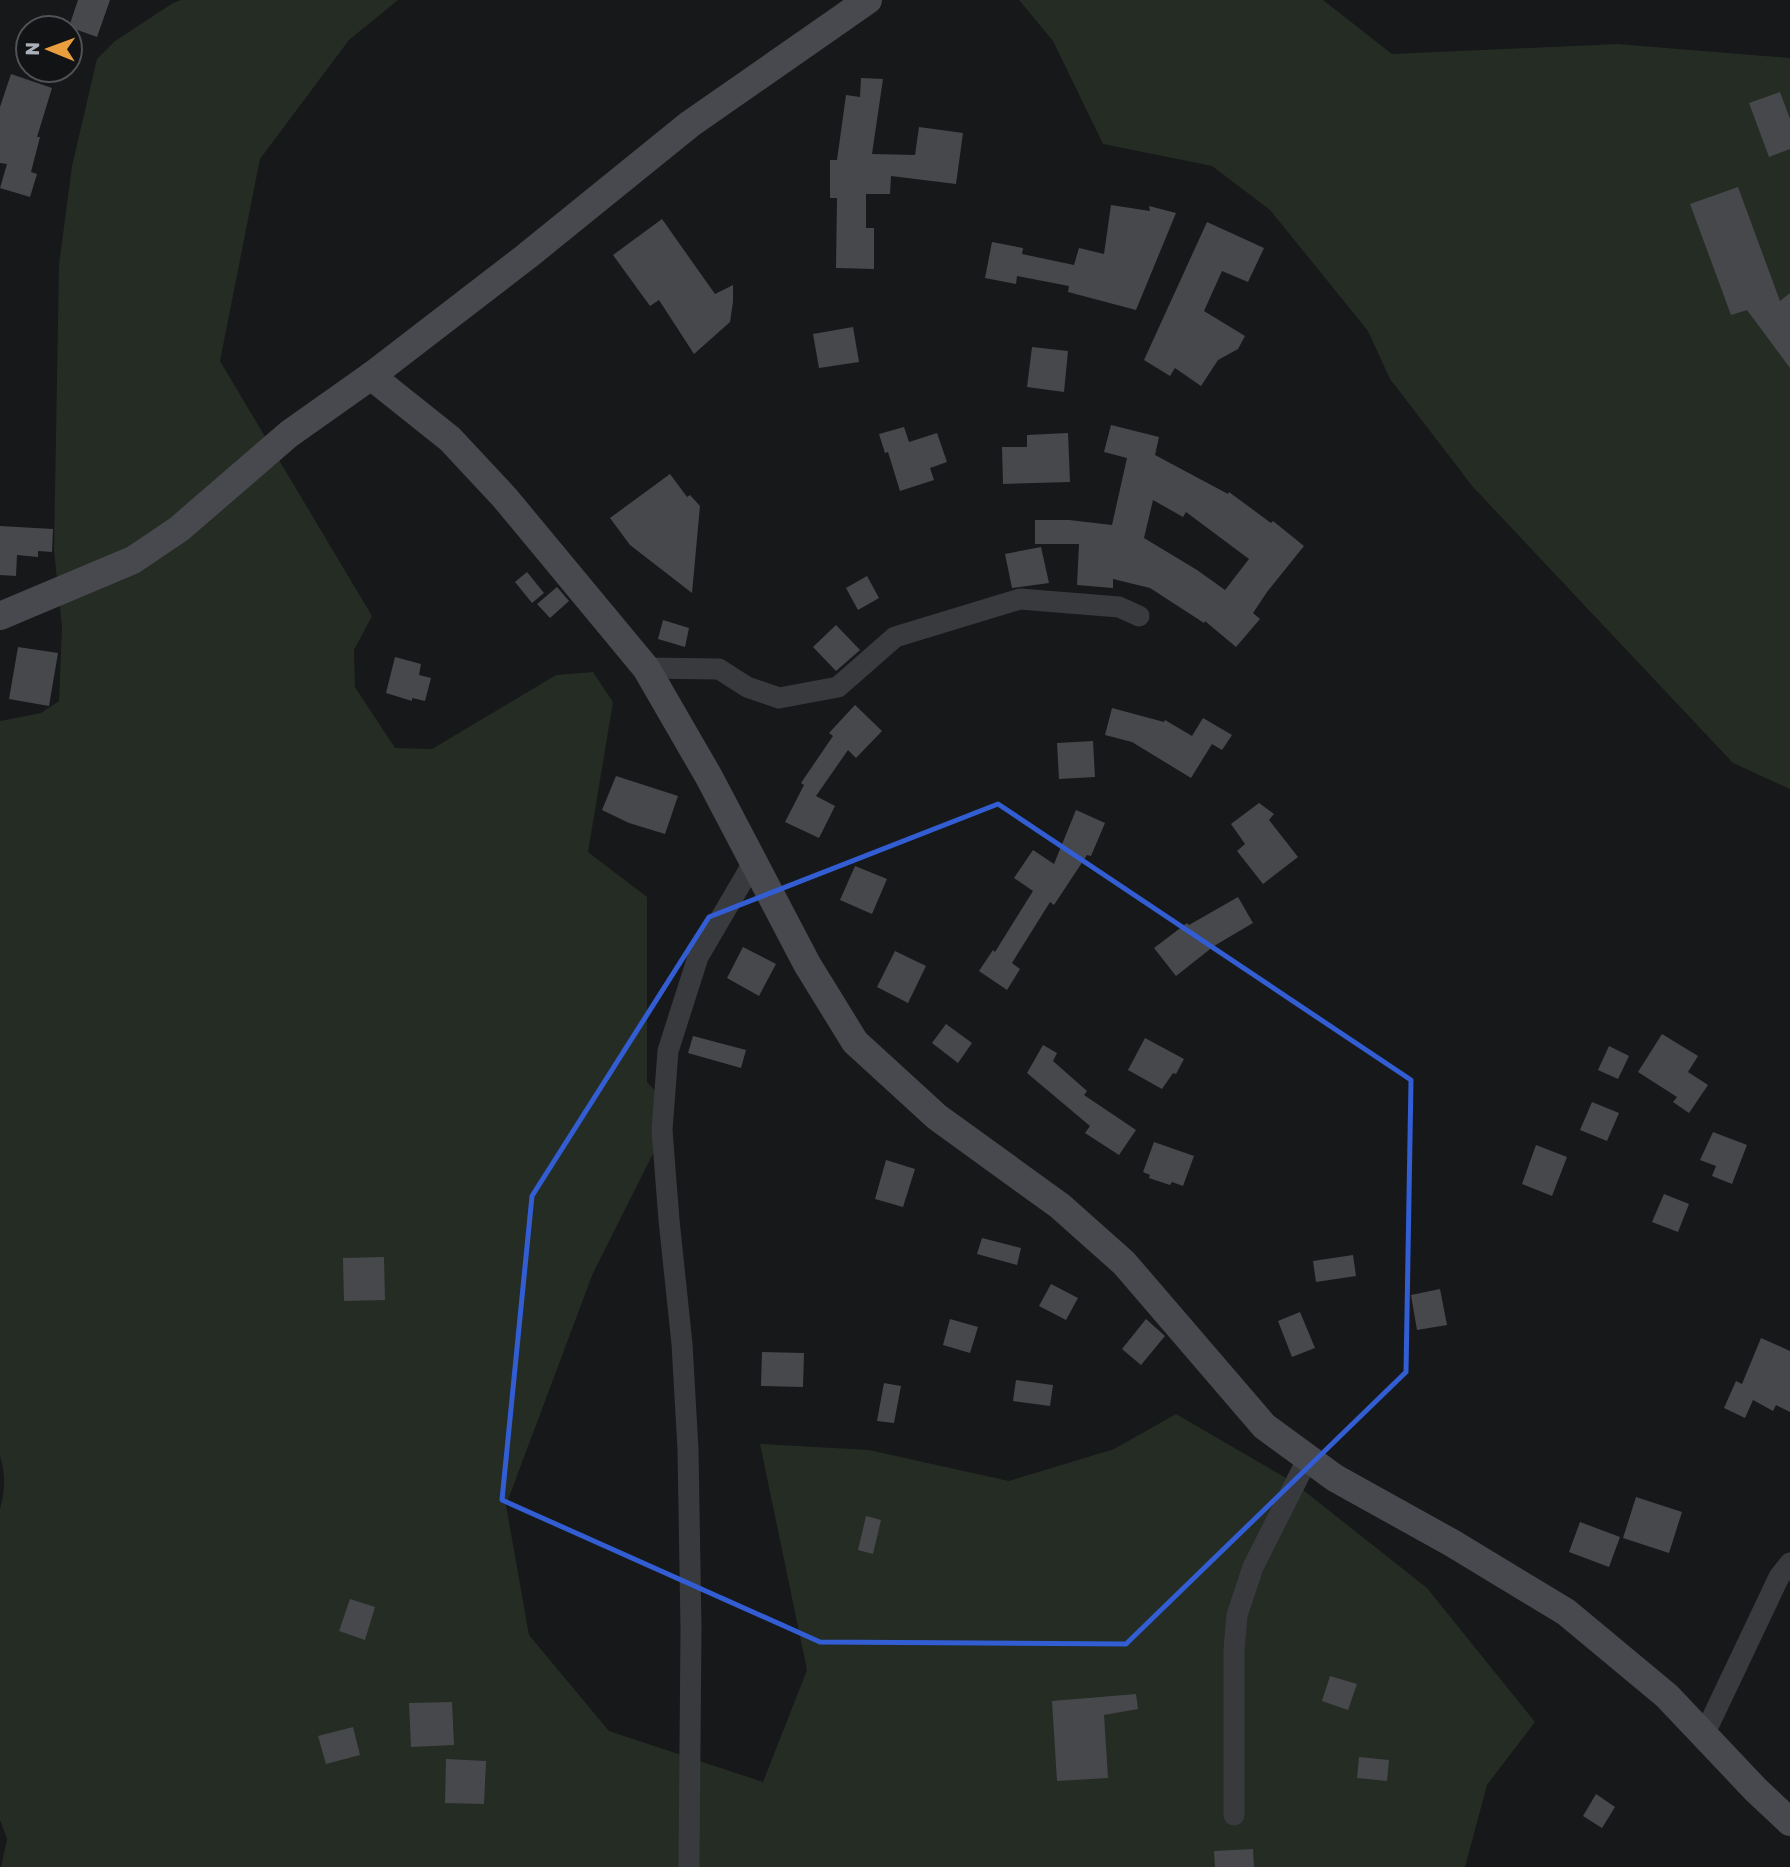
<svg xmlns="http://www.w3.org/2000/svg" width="1790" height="1867" font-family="Rubik,sans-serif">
	<rect width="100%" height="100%" fill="#171819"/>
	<g fill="#242c24">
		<path d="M181 0H398L349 40 260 159 220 361 372 616 354 650 355 687 395 748 432 749 556 675 593 672 613 702 588 852 647 897V1082L674 1112 593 1273 506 1505 529 1635 609 1731 763 1782 807 1670 760 1444 869 1450 1009 1481 1114 1449 1176 1414 1293 1482 1427 1588 1535 1722 1487 1785 1465 1867H1L7 1839 0 1820V1509C5 1491 6 1475 0 1456V721L41 713 59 701 62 627 54 550 59 265 72 166 97 59 115 41 173 3Z"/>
		<path d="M1019 0H1323L1392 54 1617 44 1790 58V789L1733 763 1473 487 1390 379 1368 331 1270 210 1212 166 1103 144 1053 41Z"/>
	</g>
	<g fill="#47484c" fill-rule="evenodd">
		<path d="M78 0H110L97 37 69 27Z"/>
		<path d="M11 74 52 88 37 137H40L31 172 37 174 30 197 0 188 7 164 0 163V107Z"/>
		<path d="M861 78 883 79 872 154 915 155 919 127 963 133 956 184 891 176 890 194H866V228H874V269L836 268 837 198H830V160H837L846 95 860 97Z"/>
		<path d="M1780 92 1790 119V149L1769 157 1749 103Z"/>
		<path d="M1738 187 1780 301 1790 293V368L1747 310 1731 315 1690 204Z"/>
		<path d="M1111 205 1150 211 1149 206 1176 213 1136 310 1068 292 1069 286 1017 276 1016 284 985 278 992 242 1023 248 1022 254 1074 265 1079 248 1104 254Z"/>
		<path d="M662 219 715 294 733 285V302L730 322 694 354 659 300 650 306 613 255Z"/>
		<path d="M1207 222 1264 248 1248 282 1222 271 1204 311 1245 336 1238 349 1218 360 1201 386 1175 368 1170 376 1144 360Z"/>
		<path d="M853 327 859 362 819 368 813 334Z"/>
		<path d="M1032 347 1068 351 1064 392 1027 387Z"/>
		<path d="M1111 425 1159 437 1155 455 1228 494 1229 492 1271 523 1273 521 1304 546 1267 592 1253 613 1260 619 1236 647 1205 621 1204 623 1150 588 1113 579V588L1077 585 1079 544H1035V520H1069L1112 525 1127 458 1104 452ZM1153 500 1183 517 1186 512 1249 559 1225 590 1197 570 1144 538Z"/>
		<path d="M904 427 909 442 937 433 947 462 930 468 934 480 900 491 888 452 885 453 879 434Z"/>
		<path d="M1068 433 1070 482 1003 484 1002 447H1027V435Z"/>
		<path d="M670 474 687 497 690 495 700 506 692 593 630 545 610 518Z"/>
		<path d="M0 526 53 529 52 552 38 551V557L17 555 16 576 0 575Z"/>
		<path d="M1041 547 1049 583 1012 588 1005 554Z"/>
		<path d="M527 572 544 593 532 603 515 582Z"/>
		<path d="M867 576 879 598 858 610 846 588Z"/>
		<path d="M557 587 569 601 550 618 537 604Z"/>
		<path d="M663 620 689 628 685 647 658 639Z"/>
		<path d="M836 625 860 650 836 671 813 647Z"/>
		<path d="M18 647 58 653 49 706 9 699Z"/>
		<path d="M395 657 421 664 419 675 431 678 425 701 412 698V701L386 693Z"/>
		<path d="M855 705 882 731 856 758 848 750 816 796 835 806 819 838 785 822 804 785 801 783 833 736 829 733Z"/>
		<path d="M1112 708 1164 722 1165 720 1192 736 1203 718 1232 735 1222 750 1212 744 1191 778 1132 742 1105 735Z"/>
		<path d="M1093 741 1095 777 1059 779 1057 743Z"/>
		<path d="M616 776 678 796 665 834 629 823 602 810Z"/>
		<path d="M1259 803 1274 814 1269 820 1298 857 1263 884 1237 851 1245 844 1231 824Z"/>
		<path d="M1076 810 1105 823 1091 856 1087 855 1054 905 1050 902 1012 963 1020 969 1007 990 979 971 993 950 995 952 1033 891 1014 878 1033 850 1054 864Z"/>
		<path d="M855 866 887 879 872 914 840 900Z"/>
		<path d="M1238 897 1253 923 1214 946 1176 976 1154 948 1187 923 1189 925Z"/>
		<path d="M743 947 776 964 759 996 727 978Z"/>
		<path d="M895 951 926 966 908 1003 877 987Z"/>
		<path d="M946 1024 972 1043 958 1063 932 1043Z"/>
		<path d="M1662 1034 1698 1056 1688 1072 1708 1085 1689 1113 1673 1102 1677 1097 1638 1072Z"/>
		<path d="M693 1036 746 1050 741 1068 688 1053Z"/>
		<path d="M1145 1038 1184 1059 1176 1074 1173 1073 1162 1089 1128 1070Z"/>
		<path d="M1043 1045 1057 1053 1053 1061 1087 1091 1084 1095 1136 1130 1119 1155 1085 1133 1090 1126 1027 1073Z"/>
		<path d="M1609 1046 1629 1056 1618 1079 1598 1070Z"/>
		<path d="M1592 1102 1619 1113 1607 1141 1580 1130Z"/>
		<path d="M1713 1132 1747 1145 1732 1184 1712 1176 1716 1166 1700 1160Z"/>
		<path d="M1154 1142 1194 1156 1183 1186 1172 1182 1170 1185 1149 1178 1150 1175 1143 1172Z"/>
		<path d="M1536 1145 1567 1157 1552 1196 1522 1184Z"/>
		<path d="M886 1160 915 1169 903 1207 875 1199Z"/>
		<path d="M1664 1194 1689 1204 1678 1232 1652 1222Z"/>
		<path d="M982 1238 1021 1248 1017 1265 977 1254Z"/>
		<path d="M1353 1255 1356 1276 1316 1282 1313 1261Z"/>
		<path d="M384 1257 385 1300 344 1301 343 1258Z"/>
		<path d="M1051 1284 1078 1298 1066 1320 1039 1306Z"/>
		<path d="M1440 1289 1447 1325 1417 1330 1411 1295Z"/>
		<path d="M1300 1312 1315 1348 1292 1357 1278 1321Z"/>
		<path d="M950 1319 978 1327 970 1353 943 1345Z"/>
		<path d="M1146 1319 1165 1336 1141 1365 1122 1349Z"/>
		<path d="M1761 1338 1790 1351V1412L1776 1405 1773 1411 1753 1400 1745 1418 1724 1408 1736 1381 1742 1384Z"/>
		<path d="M762 1352 804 1353 803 1387 761 1386Z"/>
		<path d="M1016 1380 1053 1385 1050 1406 1013 1401Z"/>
		<path d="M884 1383 901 1386 894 1423 877 1421Z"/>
		<path d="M1636 1497 1682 1512 1669 1553 1623 1538Z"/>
		<path d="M866 1516 881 1520 873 1554 858 1550Z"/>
		<path d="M1580 1522 1620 1537 1609 1567 1569 1552Z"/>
		<path d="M350 1599 375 1607 365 1640 339 1631Z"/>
		<path d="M1330 1676 1357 1684 1348 1710 1322 1701Z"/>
		<path d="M1136 1694 1138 1709 1104 1715 1108 1778 1057 1781 1052 1701Z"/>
		<path d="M452 1702 454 1745 411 1747 409 1703Z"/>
		<path d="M353 1727 360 1755 326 1764 318 1736Z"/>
		<path d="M1359 1757 1389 1760 1387 1781 1357 1778Z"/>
		<path d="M446 1759 486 1761 484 1804 445 1803Z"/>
		<path d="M1596 1794 1615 1807 1602 1828 1583 1816Z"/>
		<path d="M1253 1849 1254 1867H1215L1214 1851Z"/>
	</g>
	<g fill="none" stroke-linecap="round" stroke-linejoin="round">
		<g stroke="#393a3e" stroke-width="21">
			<path d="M646 668 719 669 747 687 779 698 838 687 895 637 1020 599 1119 607 1139 616"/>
			<path d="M1704 1735 1779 1577 1790 1563"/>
			<path d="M1234 1815V1650L1237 1615 1253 1567 1308 1458"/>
			<path d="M689 1867 691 1628 688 1449 682 1344 669 1220 662 1130 668 1051 698 957 753 863"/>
		</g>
		<g stroke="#47494e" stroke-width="28">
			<path d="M371 376 450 439 505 498 646 668 709 777 807 964 855 1042 937 1117 1060 1206 1124 1263 1264 1426 1335 1478 1452 1543 1566 1612 1667 1696 1756 1790 1790 1822"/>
			<path d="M0 616 133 560 179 529 289 434 371 376 527 256 690 124 868 0"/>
		</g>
	</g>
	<path fill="none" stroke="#325dd3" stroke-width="5" stroke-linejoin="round" d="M998 804 1411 1080 1406 1372 1126 1644 820 1642 502 1500 532 1196 709 917Z"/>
	<g transform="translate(49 49) rotate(271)"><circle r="33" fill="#121314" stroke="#4f5256" stroke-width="2"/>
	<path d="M0-5L12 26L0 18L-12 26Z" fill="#ea9f3f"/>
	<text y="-10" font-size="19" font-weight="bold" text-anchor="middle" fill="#aab0b9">N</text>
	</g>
</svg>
